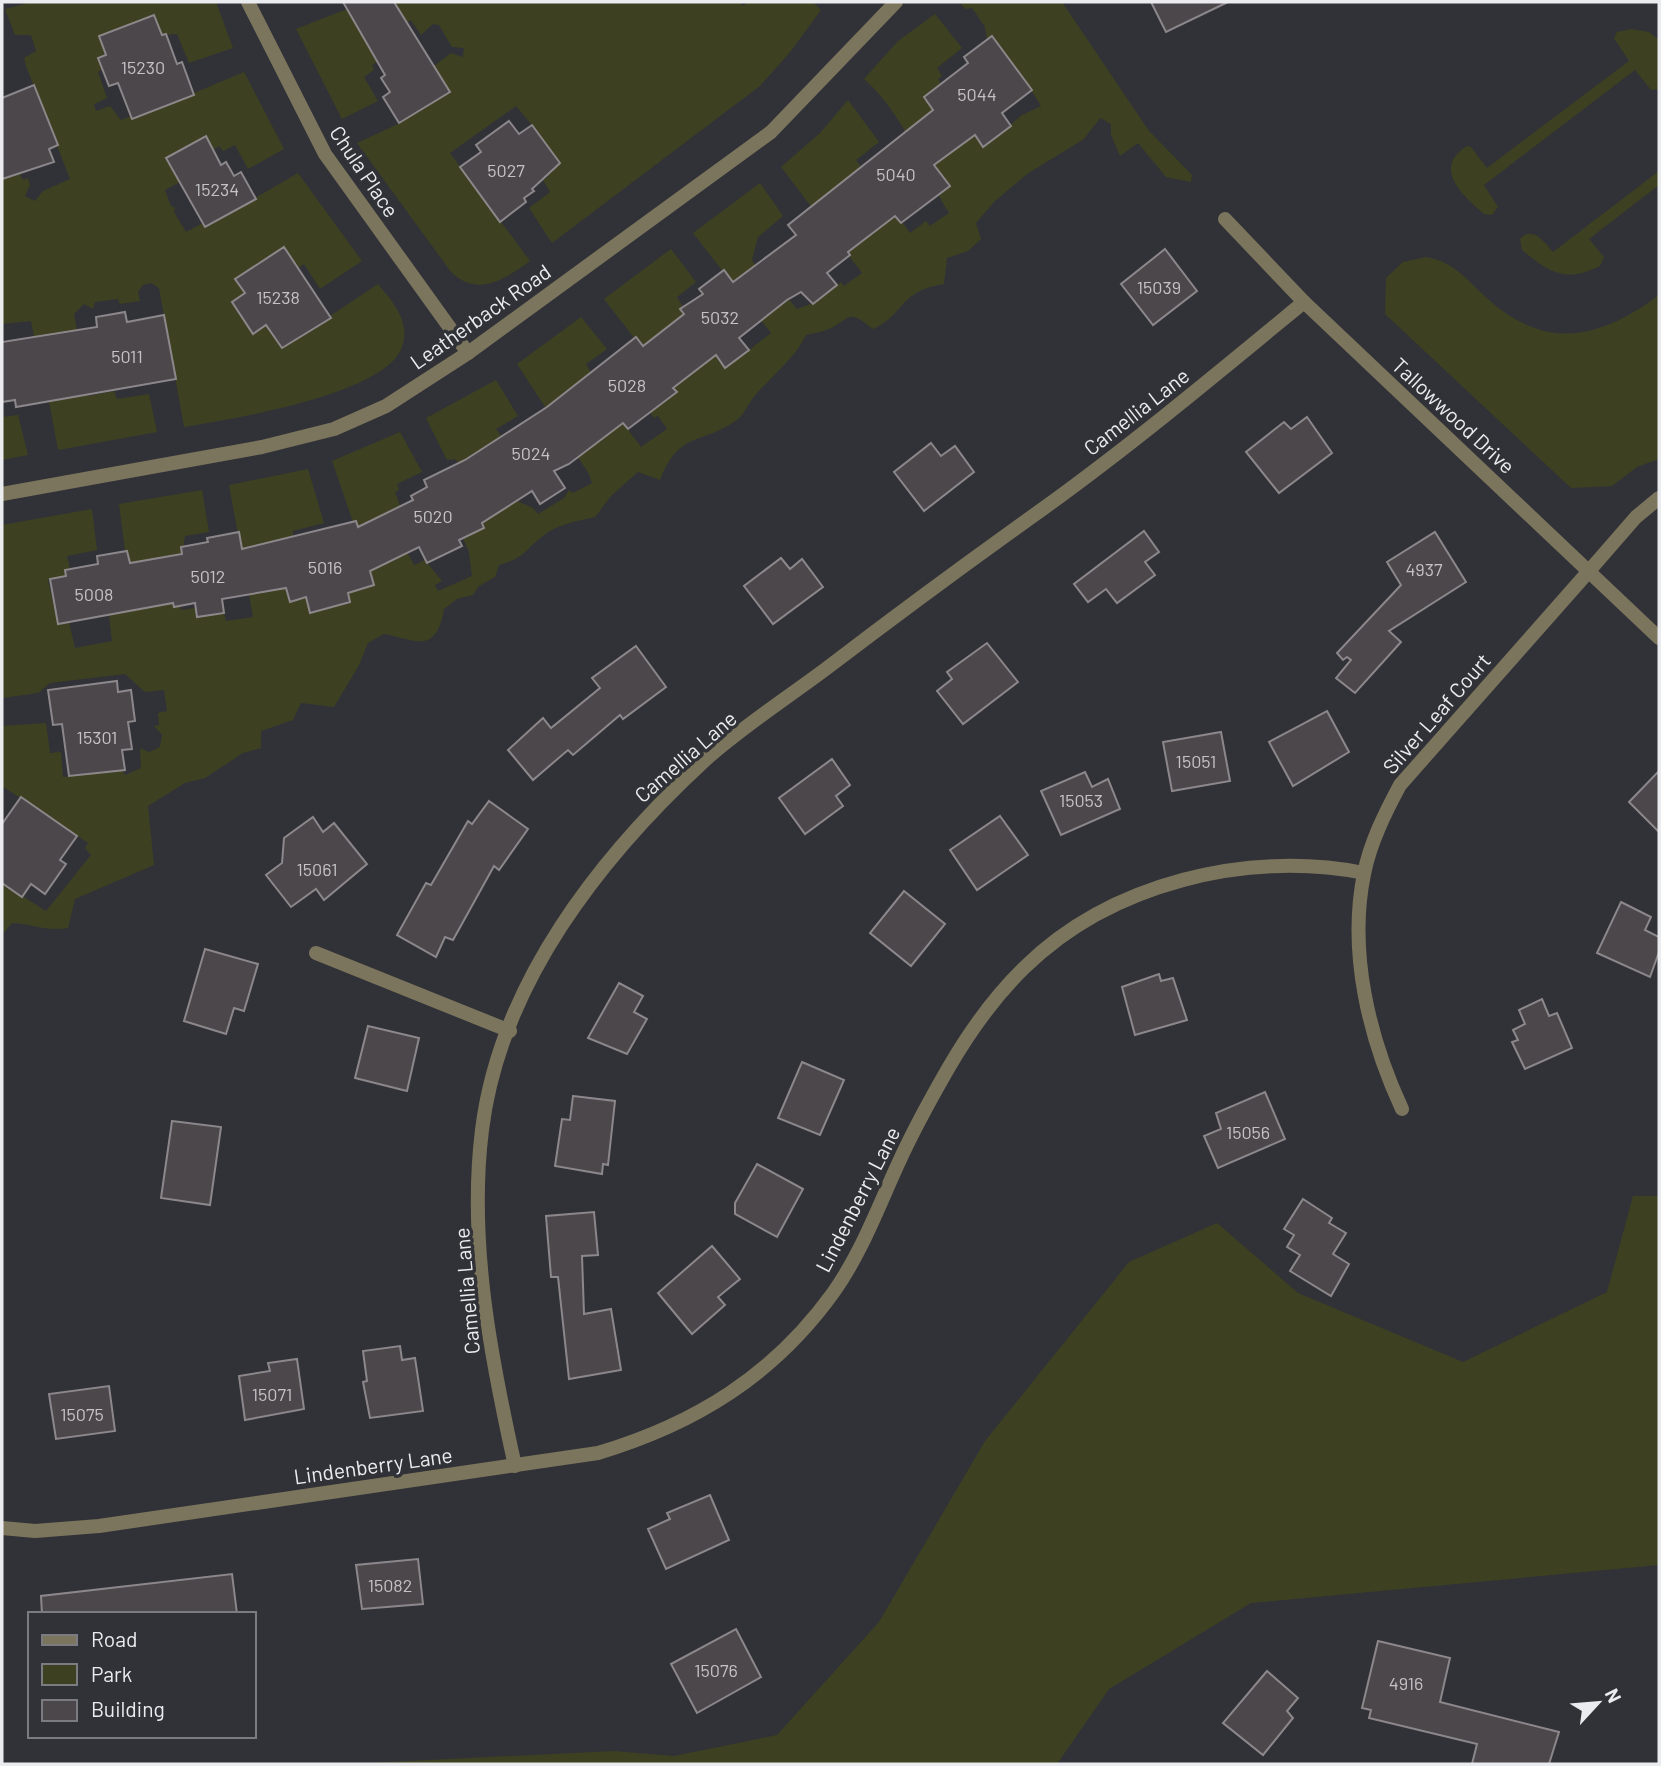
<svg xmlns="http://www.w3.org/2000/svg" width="1661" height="1766" font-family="Barlow,sans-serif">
	<rect width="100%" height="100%" fill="#313237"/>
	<g fill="#3d4121">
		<path d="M32 2H216L233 48 189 63 177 34 162 35 154 15 99 36 106 55 99 58 103 69 98 72 107 98 94 104 96 111 110 106 121 120 131 116 132 119 244 72 284 149 248 169 235 145 223 151 219 146 213 150 206 136 167 158 180 182 165 190 171 206 175 208 174 212 186 232 203 223 206 227 298 173 362 261 320 289 304 264 298 268 284 247 235 279 245 293 232 302 252 333 266 325 282 348 378 284C393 302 411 322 402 347 385 395 231 419 184 427L159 288 151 283 143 285 138 292 140 301 120 304 118 299 95 302 93 309 84 304 74 314 89 396 114 391 117 399 149 394 157 432 58 450 37 336H34L31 321 2 324V179L19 172 23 180 28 178 30 185 25 196 35 201 43 191 70 179 26 66 24 58 36 51 31 35H15L5 9Z"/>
		<path d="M365 2H739L743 6 748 2H813L821 10 791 51 760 86 552 243 529 208 550 192 543 180 548 177 532 125 516 106 450 153 530 261C505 279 478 298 451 272L357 143 400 123 450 92 434 66 451 53 463 57 464 48 452 47 439 25 433 24 421 35 411 20 368 47 377 62 372 65 374 70 364 77 378 101 342 119 296 29Z"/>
		<path d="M960 2H1062L1149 131 1192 175 1191 182 1166 177 1138 143 1120 156 1111 135V124L1100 118 1084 139 1027 174 995 201 976 223 981 239 968 251 947 258 944 284C897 292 906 314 873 329 847 308 852 318 829 329 822 332 813 333 806 335 795 358 774 374 757 393 750 400 746 412 738 419 702 446 680 429 660 480L638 472 611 496 595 517C577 521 559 524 544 535 524 550 527 557 499 565L495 577 479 586 473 595 457 599 444 609C436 655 416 640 384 634L368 643 359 665 334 707 301 703 293 720 261 731V748L243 753 205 778 185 783 148 806 154 865 75 899 68 928C49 932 32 924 12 923L2 935V883L46 911 91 855 85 848 88 843 2 786V726L46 723 50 753 61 752 63 777 122 770 125 775 141 768 140 748 149 752 160 747 162 735 154 726 159 725 158 713 167 711 164 690 145 692 125 674 50 683 38 693 2 698V525L92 509 97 550 67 556 70 569 65 571 66 576 48 580 58 624 69 622 75 648 112 641 109 615 138 609 128 551H125L119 504 202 490 209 532 185 536 182 554 165 557 174 606H180L181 610 195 608 197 617 224 613 226 621 253 617 229 485 308 469 324 523 293 531 290 602 306 597 311 613 350 602 348 593 374 585 356 522H353L332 461 400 432 422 472 397 484 399 490 395 492 400 506 386 513 389 519 414 565 425 560 442 581 435 585 438 591 472 576 469 552 463 538 459 477 462 466 455 459 447 460 426 418 496 380 518 416 496 429 501 436 483 448 517 501 533 508 538 514 564 498 569 490 573 493 592 483 589 474 517 364 581 317 607 349 586 364 592 374 607 435 623 423 641 447 667 429 658 416 654 418 650 412 676 392 604 299 671 249 696 282 677 297 683 307 681 309 696 370 716 355 726 368 771 333 693 233 760 183 783 216 758 237 752 260 755 265 761 266 797 309 813 303 841 282 844 286 862 273 781 167 820 133 848 100 879 142 856 160 910 233 926 221 930 226 949 213C921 168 905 115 864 79L898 41 935 14 962 48 937 68 942 76 938 79 941 84 924 97 960 146 974 135 984 147 1022 115 1041 106 1031 90 987 40 985 27 972 8 965 9Z"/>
		<path d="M1631 29 1649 32 1659 40V89L1651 90 1635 70 1484 185 1498 207 1492 215 1484 214C1464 197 1431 168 1467 146L1471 147 1487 168 1629 61 1614 38 1617 32Z"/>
		<path d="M1659 171V185L1589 239 1604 257 1600 266C1565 283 1550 273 1522 250L1520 239C1533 225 1544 242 1553 252Z"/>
		<path d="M1426 257C1453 261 1467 280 1487 298 1546 352 1600 339 1659 295V459L1637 467 1612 486 1571 488 1385 314 1386 278 1403 262Z"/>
		<path d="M18 415 28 455 2 460V417Z"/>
		<path d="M1633 1196H1659V1565L1251 1603 1109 1689 1057 1764H348L613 1751 674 1756 777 1735 879 1622 985 1441 1129 1262 1217 1223 1298 1293 1463 1362 1607 1292Z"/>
	</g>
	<g fill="#4c474a" stroke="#8c878a" stroke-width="2">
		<path d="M343 2H394L450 92 399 123 383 97 390 92 381 78 385 75Z"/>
		<path d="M1151 2H1228L1166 32Z"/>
		<path d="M154 15 162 35 166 34 177 64 182 62 194 95 132 119 118 83 109 86 98 58 106 55 99 36Z"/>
		<path d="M992 36 1032 90 1002 113 1011 126 983 147 975 135 934 165 950 186 901 223 895 216 848 252 850 255 827 273 837 285 813 304 801 292 787 300 739 338 749 350 725 368 716 355 673 388 677 392 628 429 623 423 569 464 554 471 565 488 540 504 532 491 482 523 484 528 459 540 462 546 427 563 419 547 370 571 374 585 348 593 350 602 310 613 306 597 290 602 286 588 222 599 224 613 197 617 195 603 174 607 173 603 58 624 50 579 66 576 65 570 98 564 97 556 127 551 130 563 182 554 181 547 208 542 207 538 239 532 242 549 356 521 358 527 413 500 411 496 427 487 424 480 465 460 547 407 636 337 643 346 684 314 680 309 703 294 699 289 724 270 733 282 796 235 788 225 933 110 924 97 968 63 964 57Z"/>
		<path d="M34 85 58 145 49 149 54 162 2 179V98Z"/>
		<path d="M509 121 519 134 532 125 560 163 532 189 534 191 524 198 526 202 500 222 460 167 481 152 476 145Z"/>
		<path d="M206 136 221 165 226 162 234 176 241 172 256 199 205 227 166 158Z"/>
		<path d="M284 247 331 318 282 348 266 325 253 334 232 302 245 293 235 279Z"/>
		<path d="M1165 249 1197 291 1153 325 1121 284Z"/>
		<path d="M125 312 127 322 164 315 176 379 16 407 15 400 2 402V342L97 327 96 317Z"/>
		<path d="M1307 417 1332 453 1279 493 1246 452 1284 422 1291 429Z"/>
		<path d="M931 443 941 456 955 446 974 472 924 511 894 472Z"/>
		<path d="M1144 531 1159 552 1145 562 1155 575 1117 603 1106 589 1088 602 1074 584Z"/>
		<path d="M1435 532 1466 582 1389 631 1401 642 1355 693 1336 678 1351 660 1347 657 1343 660 1337 653 1401 585 1387 562Z"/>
		<path d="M781 558 790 569 802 559 823 587 773 624 744 586Z"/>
		<path d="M987 643 1018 682 963 724 937 691 952 679 947 672Z"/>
		<path d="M636 646 666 687 623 719 620 715 573 755 568 750 533 780 508 750 543 718 551 728 600 688 592 678Z"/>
		<path d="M117 681 118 692 131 690 135 721 128 722 132 749 122 750 125 770 69 776 62 724 53 725 48 690Z"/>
		<path d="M1327 711 1349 752 1293 786 1269 742Z"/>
		<path d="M1221 732 1230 781 1172 791 1163 742Z"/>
		<path d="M832 759 850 785 836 796 843 806 805 834 779 798Z"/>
		<path d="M1659 771V832L1629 802Z"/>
		<path d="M1085 772 1092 787 1108 779 1120 809 1061 835 1041 791Z"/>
		<path d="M21 797 77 836 60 860 66 864 45 894 31 884 22 897 2 883V824Z"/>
		<path d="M489 801 528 829 499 870 494 866 453 940 445 937 436 957 397 935 426 883 431 885 468 821 472 824Z"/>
		<path d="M1000 816 1028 855 977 890 950 850Z"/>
		<path d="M313 817 323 832 334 823 367 864 324 900 316 889 291 907 266 875 282 863 284 838Z"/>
		<path d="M904 891 945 924 911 966 870 933Z"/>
		<path d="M1621 902 1651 917 1645 930 1659 937V952L1650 977 1597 953Z"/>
		<path d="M205 949 258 964 244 1011 234 1008 226 1034 184 1021Z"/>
		<path d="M1159 974 1161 981 1173 978 1187 1020 1135 1035 1122 987Z"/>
		<path d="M619 983 643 996 634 1012 647 1019 627 1054 588 1038Z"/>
		<path d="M1542 999 1549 1016 1557 1013 1572 1048 1525 1069 1512 1042 1518 1040 1513 1030 1525 1024 1519 1010Z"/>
		<path d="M368 1026 419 1038 407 1091 355 1078Z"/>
		<path d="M802 1062 844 1080 820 1135 778 1118Z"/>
		<path d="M1265 1092 1285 1139 1218 1168 1204 1136 1221 1129 1216 1113Z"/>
		<path d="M573 1096 615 1101 608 1165 603 1164 602 1174 555 1166 562 1119 570 1120Z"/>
		<path d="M172 1121 221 1127 210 1205 161 1198Z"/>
		<path d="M757 1164 803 1189 777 1237 735 1214V1203Z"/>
		<path d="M1303 1199 1332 1218 1329 1223 1346 1233 1333 1254 1349 1264 1331 1296 1290 1271 1300 1255 1287 1247 1294 1235 1284 1229Z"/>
		<path d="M594 1212 598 1255 582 1256 584 1314 611 1309 621 1370 569 1379 558 1277H551L546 1216Z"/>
		<path d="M712 1246 740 1279 718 1297 725 1305 692 1334 658 1293Z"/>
		<path d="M400 1346 402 1360 415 1358 423 1411 370 1418 363 1382 367 1381 363 1351Z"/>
		<path d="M297 1359 304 1409 245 1420 239 1376 270 1371 268 1363Z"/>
		<path d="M109 1386 115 1431 56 1439 49 1394Z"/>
		<path d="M710 1495 729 1540 666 1569 648 1529 670 1519 667 1513Z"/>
		<path d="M418 1559 423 1604 362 1609 356 1565Z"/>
		<path d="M232 1574 237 1614H42L41 1596Z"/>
		<path d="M736 1629 761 1677 697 1713 671 1664Z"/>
		<path d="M1378 1641 1450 1658 1440 1702 1559 1732 1549 1764H1472L1477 1744 1369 1718 1371 1710 1362 1708Z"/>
		<path d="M1267 1671 1298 1698 1287 1711 1293 1718 1263 1755 1223 1723Z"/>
	</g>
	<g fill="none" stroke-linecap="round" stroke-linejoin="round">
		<g stroke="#7c755d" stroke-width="14">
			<path d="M1589 571 1636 517 1659 498"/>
			<path d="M316 953 510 1031"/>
		</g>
		<g stroke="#7c755d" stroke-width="14">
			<path d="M248 2 325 154 468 353"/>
			<path d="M1225 219 1304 302 1659 638"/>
			<path d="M2 494 262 447 334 429 386 406 468 353 771 132 896 2"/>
			<path d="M1402 1109C1369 1038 1348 952 1364 874 1370 843 1385 813 1400 785L1589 571"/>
			<path d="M515 1466C491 1358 468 1242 482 1130 500 984 600 857 704 761 742 727 787 698 827 668 899 613 971 560 1044 508 1134 443 1219 372 1304 302"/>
			<path d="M2 1528 35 1531 99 1526 598 1453C695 1424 773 1376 833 1293 865 1248 882 1196 906 1147 919 1120 934 1093 949 1067 970 1031 995 996 1025 967 1111 883 1248 850 1364 873"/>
		</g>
	</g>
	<g text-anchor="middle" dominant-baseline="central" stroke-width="7" stroke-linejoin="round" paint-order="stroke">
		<g font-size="18" fill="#c3c3c6">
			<text x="143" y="67">15230</text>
			<text x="977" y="94">5044</text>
			<text x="506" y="170">5027</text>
			<text x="896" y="174">5040</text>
			<text x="217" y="189">15234</text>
			<text x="1159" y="287">15039</text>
			<text x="278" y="297">15238</text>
			<text x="720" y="317">5032</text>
			<text x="127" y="356">5011</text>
			<text x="627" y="385">5028</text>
			<text x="531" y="453">5024</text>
			<text x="433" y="516">5020</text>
			<text x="325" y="567">5016</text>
			<text x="1424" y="569">4937</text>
			<text x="208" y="576">5012</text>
			<text x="94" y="594">5008</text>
			<text x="97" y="737">15301</text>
			<text x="1196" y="761">15051</text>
			<text x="1081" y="800">15053</text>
			<text x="317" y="869">15061</text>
			<text x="1248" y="1132">15056</text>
			<text x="272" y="1394">15071</text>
			<text x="82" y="1414">15075</text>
			<text x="390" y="1585">15082</text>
			<text x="716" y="1670">15076</text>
			<text x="1406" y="1683">4916</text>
		</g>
		<g font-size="21" fill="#ebecef" stroke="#313237">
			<text transform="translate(365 171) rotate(56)">Chula Place</text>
			<text transform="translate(480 316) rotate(-35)">Leatherback Road</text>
			<text transform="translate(1136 411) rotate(-38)">Camellia Lane</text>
			<text transform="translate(1454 415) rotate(43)">Tallowwood Drive</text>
			<text transform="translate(1436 713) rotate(-49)">Silver Leaf Court</text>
			<text transform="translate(685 756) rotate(-41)">Camellia Lane</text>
			<text transform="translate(857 1199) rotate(-63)">Lindenberry Lane</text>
			<text transform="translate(466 1291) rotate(-95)">Camellia Lane</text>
			<text transform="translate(373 1465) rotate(-8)">Lindenberry Lane</text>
		</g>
	</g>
	<rect width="1661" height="1766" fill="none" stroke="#ebecef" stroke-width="7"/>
	<rect x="28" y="1612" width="228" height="126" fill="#313237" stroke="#7b7c81" stroke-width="2"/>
	<rect x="42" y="1635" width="35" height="10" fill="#7c755d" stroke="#7b7c81" stroke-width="2"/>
	<text x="91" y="1647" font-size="21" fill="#ebecef">Road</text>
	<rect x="42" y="1664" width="35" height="21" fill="#3d4121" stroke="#7b7c81" stroke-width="2"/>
	<text x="91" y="1682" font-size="21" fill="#ebecef">Park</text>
	<rect x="42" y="1700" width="35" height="21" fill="#4c474a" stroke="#7b7c81" stroke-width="2"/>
	<text x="91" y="1717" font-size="21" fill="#ebecef">Building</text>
	<g transform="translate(1598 1703) rotate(64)" stroke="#313237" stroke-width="5" paint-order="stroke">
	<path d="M0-5L12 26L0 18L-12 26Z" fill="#ebecef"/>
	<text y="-10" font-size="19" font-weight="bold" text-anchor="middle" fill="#ebecef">N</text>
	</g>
</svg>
